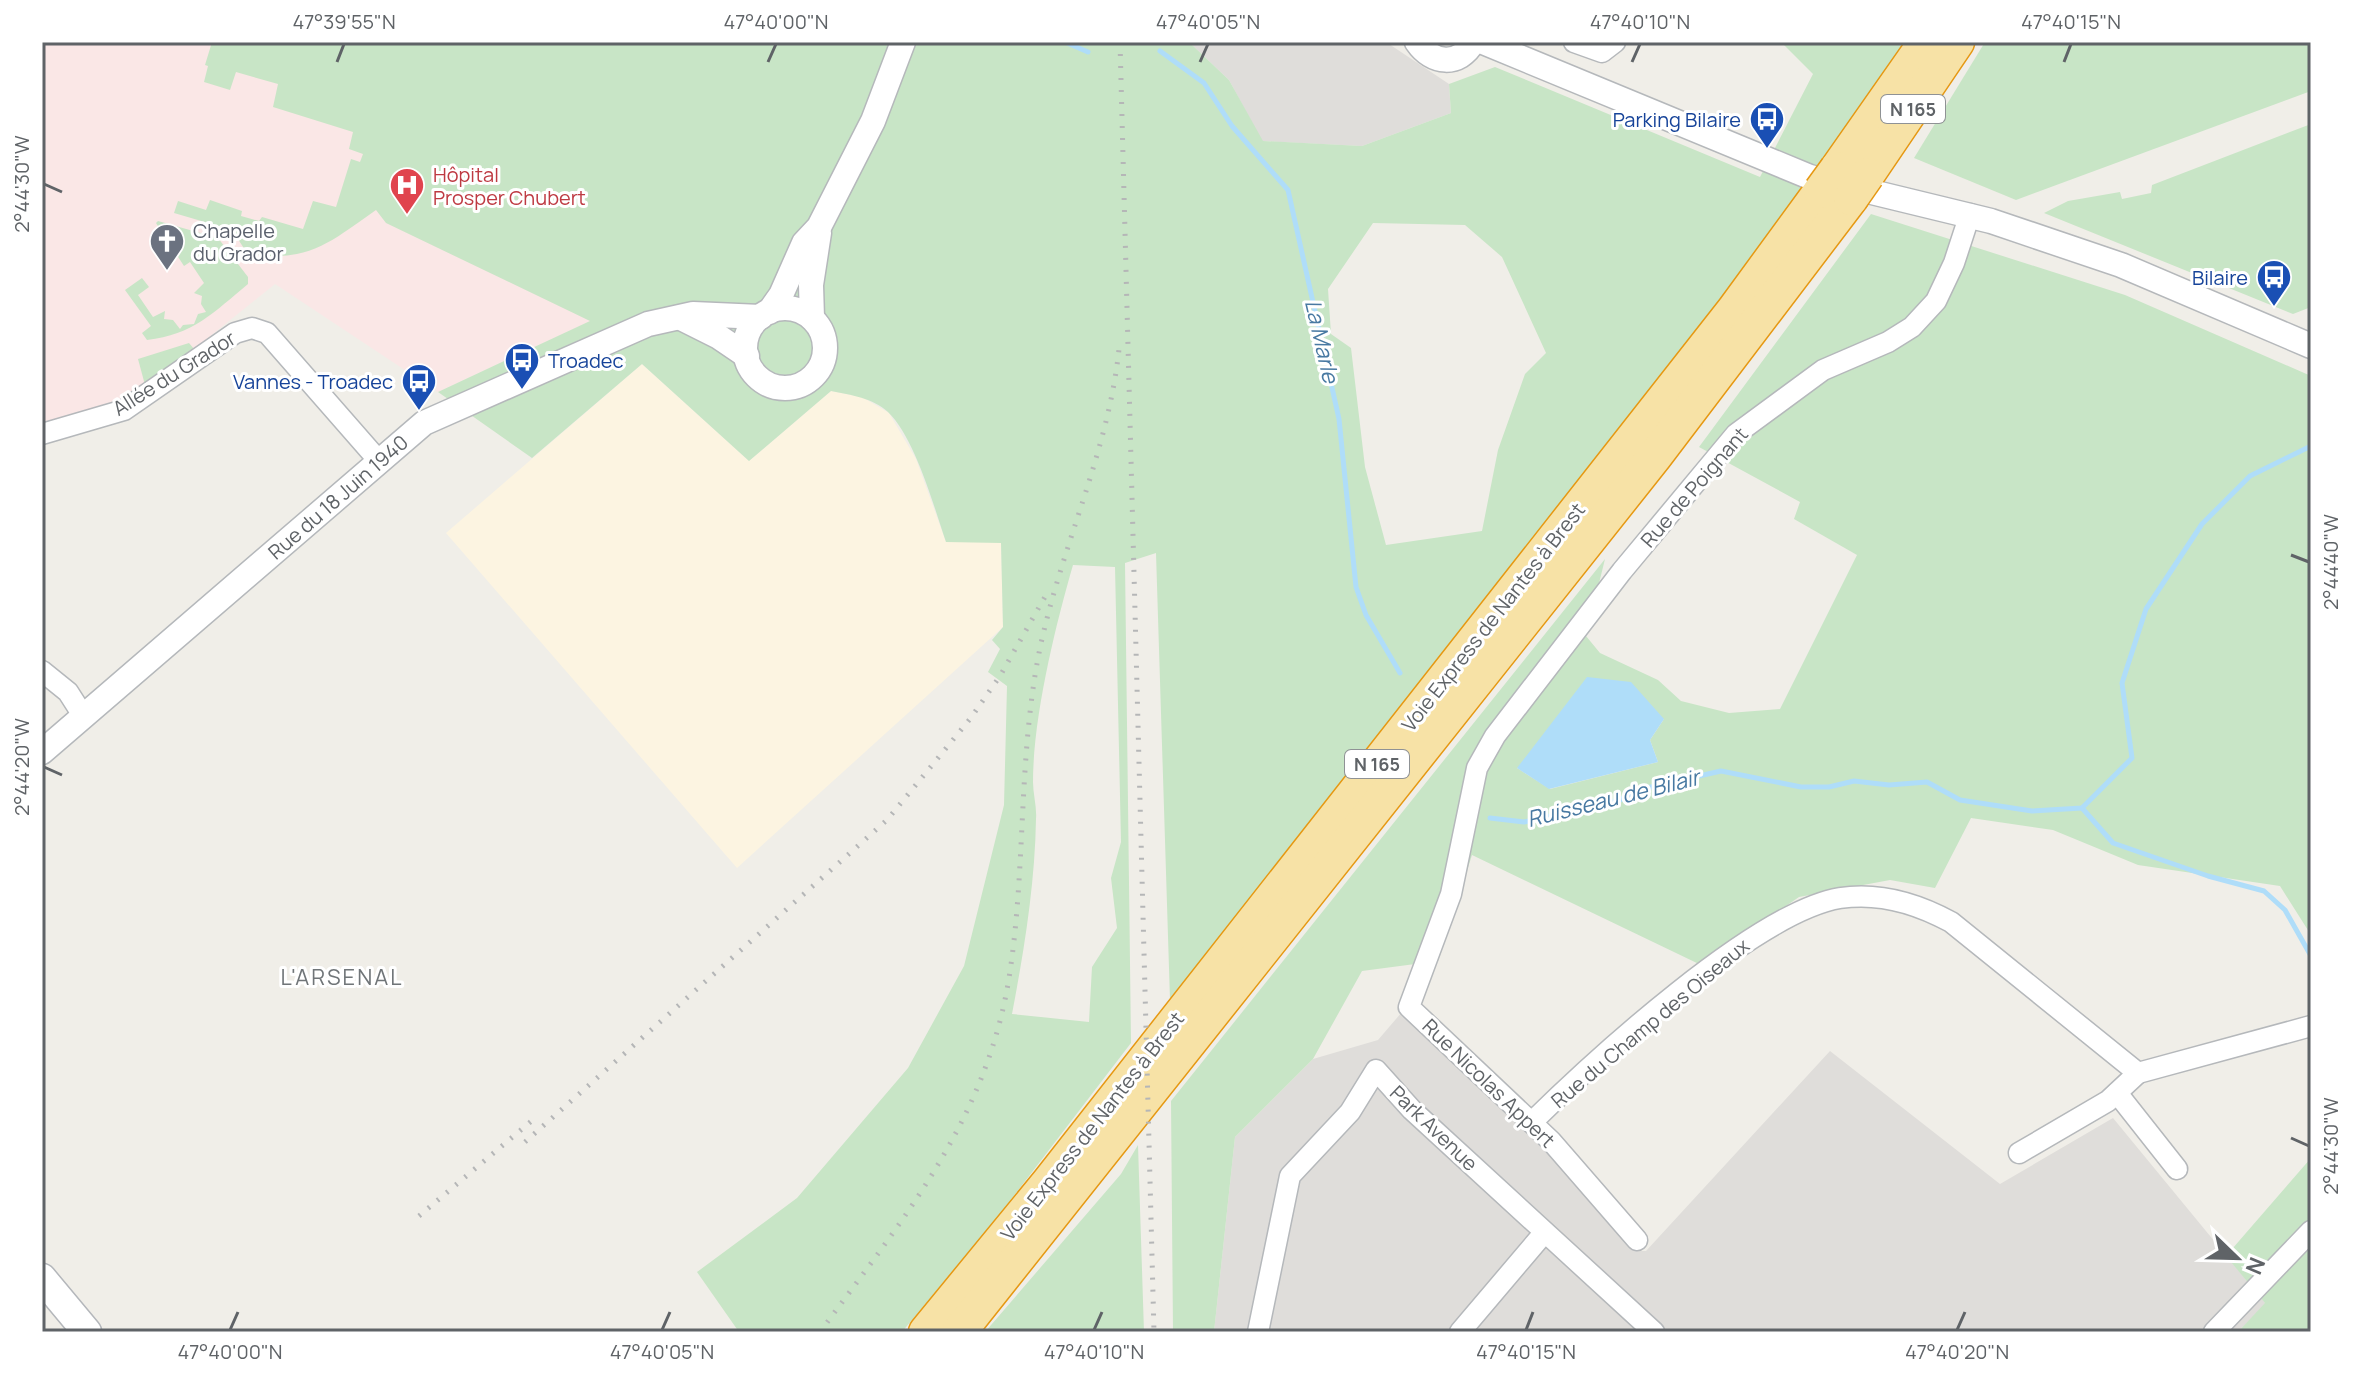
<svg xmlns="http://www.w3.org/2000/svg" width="2353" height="1374" font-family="Manrope,sans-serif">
	<rect width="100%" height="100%" fill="#f0eee8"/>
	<path fill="#fcf4e1" d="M642 364 749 461 831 391 862 397 889 413 916 459 946 542H1001L1003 627 737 868 446 533Z"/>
	<g fill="#dfddda">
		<path d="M1189 42H1386L1449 84 1451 113 1362 146 1262 141 1229 80Z"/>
		<path d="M1402 1012 1539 1137 1635 1251H1646L1830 1051 2000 1184 2113 1118 2266 1304 2238 1332H1214L1235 1137 1313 1059 1378 1040Z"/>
	</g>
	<path fill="#fae7e6" d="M42 42H885L692 274 438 392 275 284 122 407 42 429Z"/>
	<g fill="#c8e5c6" fill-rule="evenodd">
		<path d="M212 42H1189L1229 80 1263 141 1362 146 1451 113 1449 84 1495 67 1760 177 1813 74 1781 42H1908L1708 324 1423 688 1170 1000 1156 553 1125 563 1131 1043 1003 1210 902 1332H739L697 1272 797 1198 908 1068 964 966 1004 805 1007 686 988 672 1000 649 992 640 1003 627 1001 543 946 542C934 507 915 438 888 412 873 398 851 395 831 391L749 461 642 364 532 458 438 392 590 321 386 223 376 210C329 243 307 264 247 253L232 230 174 213 178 201 206 210 210 200 242 211 241 216 259 221 262 217 303 229 313 201 336 207 351 159 360 162 363 154 349 149 353 132 273 107 278 84 236 72 230 90 204 82 208 66 205 65ZM1373 223 1465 225 1502 257 1546 353 1525 374 1498 450 1482 531 1386 545 1365 467 1351 348 1331 334 1328 289ZM1073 565 1115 567 1121 842 1111 878 1117 928 1092 967 1089 1022 1012 1014C1024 951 1035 884 1036 819 1037 807 1033 794 1033 782 1033 718 1055 627 1073 565Z"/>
		<path d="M1985 42H2311V91L2016 200 1914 158Z"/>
		<path d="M2311 124V307L2293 314 2044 213 2068 201 2120 192 2122 199 2151 193 2152 185Z"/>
		<path d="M1871 214 2125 295 2311 376V935L2280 886 2138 865 2053 830 1971 818 1935 888 1890 880 1799 897 1701 965 1472 855 1438 961 1362 971 1313 1059 1235 1137 1214 1332H1173L1171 1101 1605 559 1586 636 1600 653 1658 680 1681 701 1729 713 1780 709 1857 555 1794 519 1800 502 1699 447ZM1664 719 1650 740 1658 762 1550 789 1517 768Z"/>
		<path d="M158 221 218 238 248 277V284C214 312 193 335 147 340L142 333 151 326 125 290 142 278 149 287 138 295 153 317 165 311 164 319 173 320 180 329 183 325 194 324 198 314 206 312 201 304 202 296 194 293 204 283 190 262 184 266 156 223Z"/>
		<path d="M189 343 194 349 145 385 138 359Z"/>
		<path d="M1138 1145 1144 1332H985L1121 1174Z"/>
		<path d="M2311 1158V1332H2238L2265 1303 2226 1256Z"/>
	</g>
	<path fill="#afddf9" d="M1587 677 1631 682 1664 719 1650 740 1658 762 1549 789 1517 768Z"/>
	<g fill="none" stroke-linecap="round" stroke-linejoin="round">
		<g stroke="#afddf9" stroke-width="5">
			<path d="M1065 42 1088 52"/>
			<path d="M1160 51 1204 83 1232 126 1288 190 1339 419 1356 587 1366 615 1400 673"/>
			<path d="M2082 808 2113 843 2208 876 2264 891 2285 910 2311 956"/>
			<path d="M1490 818 1524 822 1620 800 1638 790 1721 771 1801 787H1829L1854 781 1889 785 1927 782 1960 800 2032 811 2082 808 2132 758 2122 683 2146 609 2202 524 2250 476 2311 446"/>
		</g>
		<g stroke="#b5b8bb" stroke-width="23">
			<g id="minor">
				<path d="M1574 42 1602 52 1615 42"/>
				<path d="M42 434 124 410 235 333 252 328 267 333 379 461"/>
				<path d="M42 671 68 692 84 717"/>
				<path d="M2117 1093 2177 1169"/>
				<path d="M1532 1122C1595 1060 1756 912 1840 898 1879 892 1918 904 1951 922L2138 1073 2311 1026"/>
				<path d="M2019 1153 2108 1101 2138 1073"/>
				<path d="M1637 1240 1551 1141 1409 1007 1451 894 1477 768 1495 736 1622 571 1736 434 1823 370 1888 342 1912 327 1936 301 1954 263 1970 214"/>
				<path d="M1258 1332 1290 1176 1350 1112 1376 1070 1412 1110 1654 1332"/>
				<path d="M1460 1332 1544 1233"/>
				<path d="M2214 1332 2311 1231"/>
			</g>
		</g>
		<g stroke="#b5b8bb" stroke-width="27">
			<g id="tertiary">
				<path d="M1417 42C1432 64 1459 67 1473 42"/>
				<path d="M1483 42 1810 177 1991 221 2121 265 2311 346"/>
				<circle cx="785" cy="348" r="40"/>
				<path d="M769 312 781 295 804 243 819 227 873 121 903 42"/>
				<path d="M681 318 719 337 747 356"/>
				<path d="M812 318 811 285 819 233"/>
				<path d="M42 752 424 423 648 324 693 314 761 317"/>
			</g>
		</g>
		<g stroke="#b4b7bb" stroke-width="31">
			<path id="secondary" d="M42 1278 87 1332"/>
		</g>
		<g stroke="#e69812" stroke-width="37">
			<g id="trunk">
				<path d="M1837 169 1926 42"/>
				<path d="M1867 175 1957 42"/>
				<path d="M926 1332 1049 1182 1734 310 1821 191"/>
				<path d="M959 1332 1655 456 1851 198"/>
			</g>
		</g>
		<use href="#minor" stroke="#fff" stroke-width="20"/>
		<use href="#tertiary" stroke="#fff" stroke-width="24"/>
		<use href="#secondary" stroke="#fff" stroke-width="28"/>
		<use href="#trunk" stroke="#f7e2a6" stroke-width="34"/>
		<g stroke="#b5b6b7" stroke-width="5" stroke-dasharray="2 10" stroke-linecap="butt">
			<path d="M1120 42 1154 1332"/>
			<path d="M525 1142 887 820 970 719 1000 676 1046 595"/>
			<path d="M419 1216 535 1118"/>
			<path d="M820 1332C903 1219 986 1121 1009 978 1026 871 1018 760 1039 653 1060 549 1108 454 1119 349"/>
		</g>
		<g stroke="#e69812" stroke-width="37" stroke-linecap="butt">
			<g id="trunk-bridge">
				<path d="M1821 191 1837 169"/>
				<path d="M1851 198 1867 175"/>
			</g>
		</g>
		<use href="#trunk-bridge" stroke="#f7e2a6" stroke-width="34"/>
	</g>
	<path fill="none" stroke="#5f6367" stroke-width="3" d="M337 62 344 44M768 62 776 44M1200 62 1208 44M1632 62 1640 44M2064 62 2071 44M44 184 62 192M2291 555 2309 562M44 767 62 775M2291 1138 2309 1146M230 1330 238 1312M662 1330 670 1312M1094 1330 1102 1312M1526 1330 1533 1312M1957 1330 1965 1312"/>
	<defs>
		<g id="bus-pin" transform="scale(1.8)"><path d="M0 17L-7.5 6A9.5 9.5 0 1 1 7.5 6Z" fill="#1a4fb4" stroke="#fff"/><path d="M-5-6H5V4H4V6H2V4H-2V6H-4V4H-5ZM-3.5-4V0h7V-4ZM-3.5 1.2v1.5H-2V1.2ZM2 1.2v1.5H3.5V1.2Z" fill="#fff"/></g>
		<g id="hospital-pin" transform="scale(1.8)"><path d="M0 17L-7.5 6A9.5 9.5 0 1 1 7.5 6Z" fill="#e0444e" stroke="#fff"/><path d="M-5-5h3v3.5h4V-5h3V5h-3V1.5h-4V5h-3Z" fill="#fff"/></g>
		<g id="church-pin" transform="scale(1.8)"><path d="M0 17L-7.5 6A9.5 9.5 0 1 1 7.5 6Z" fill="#6b7280" stroke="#fff"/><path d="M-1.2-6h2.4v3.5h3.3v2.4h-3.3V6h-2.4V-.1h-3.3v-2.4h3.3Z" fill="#fff"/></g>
	</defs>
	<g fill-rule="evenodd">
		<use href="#bus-pin" x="1767" y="119"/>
		<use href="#hospital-pin" x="407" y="185"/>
		<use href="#church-pin" x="167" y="241"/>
		<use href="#bus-pin" x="2274" y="277"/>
		<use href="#bus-pin" x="522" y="360"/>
		<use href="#bus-pin" x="419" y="381"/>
	</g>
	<g text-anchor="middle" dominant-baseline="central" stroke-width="6" stroke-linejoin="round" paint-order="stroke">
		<g fill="#fff" stroke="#8f9295" stroke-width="2">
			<rect x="1881" y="95" width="64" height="28" rx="6"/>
			<rect x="1345" y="750" width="64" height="28" rx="6"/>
		</g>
		<g font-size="18" font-weight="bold" fill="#5f6367">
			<text x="1913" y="109">N 165</text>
			<text x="1377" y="764">N 165</text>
		</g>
		<g font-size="20" fill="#164399" stroke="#fff" text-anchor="end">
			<text x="1741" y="119">Parking Bilaire</text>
			<text x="2248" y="277">Bilaire</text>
			<text x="548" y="360" text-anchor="start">Troadec</text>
			<text x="393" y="381">Vannes - Troadec</text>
		</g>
		<g font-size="20" fill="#be3a42" stroke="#fff" text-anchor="start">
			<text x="433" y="174">Hôpital<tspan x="433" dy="23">Prosper Chubert</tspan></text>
		</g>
		<g font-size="20" fill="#5b616d" stroke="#fff" text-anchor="start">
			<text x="193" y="230">Chapelle<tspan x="193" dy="23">du Grador</tspan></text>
		</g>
		<g font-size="20" fill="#5f6367" stroke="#fff">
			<text transform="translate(174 373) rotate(-32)">Allée du Grador</text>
			<text transform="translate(1694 487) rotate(-49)">Rue de Poignant</text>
			<text transform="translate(338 497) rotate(-41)">Rue du 18 Juin 1940</text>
			<text transform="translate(1493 617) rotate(-52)">Voie Express de Nantes à Brest</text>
			<text transform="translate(1650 1023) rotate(-40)">Rue du Champ des Oiseaux</text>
			<text transform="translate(1489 1083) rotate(44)">Rue Nicolas Appert</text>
			<text transform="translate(1092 1126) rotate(-52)">Voie Express de Nantes à Brest</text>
			<text transform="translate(1434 1128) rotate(44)">Park Avenue</text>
		</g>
		<g font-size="22" font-style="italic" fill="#4879a2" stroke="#fff">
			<text transform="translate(1322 341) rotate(77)">La Marle</text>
			<text transform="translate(1613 798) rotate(-14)">Ruisseau de Bilair</text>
		</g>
		<g font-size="22" letter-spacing="2" fill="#707578" stroke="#fff">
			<text x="342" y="977">L'ARSENAL</text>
		</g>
	</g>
	<rect width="2353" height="1374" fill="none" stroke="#ffffff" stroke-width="88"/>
	<g transform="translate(2237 1258) rotate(113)" stroke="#ffffff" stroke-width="6" paint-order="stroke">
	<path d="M0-6L14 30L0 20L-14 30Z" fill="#5f6367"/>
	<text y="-12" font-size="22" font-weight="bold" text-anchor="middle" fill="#5f6367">N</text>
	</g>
	<rect x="44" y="44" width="2265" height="1286" fill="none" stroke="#5f6367" stroke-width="3"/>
	<g font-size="20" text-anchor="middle" fill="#5f6367">
		<text x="344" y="29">47°39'55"N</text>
		<text x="776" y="29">47°40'00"N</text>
		<text x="1208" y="29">47°40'05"N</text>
		<text x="1640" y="29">47°40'10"N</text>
		<text x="2071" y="29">47°40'15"N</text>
		<text transform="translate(22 184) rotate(-90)" y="7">2°44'30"W</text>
		<text transform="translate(2331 562) rotate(-90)" y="7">2°44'40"W</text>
		<text transform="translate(22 767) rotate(-90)" y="7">2°44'20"W</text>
		<text transform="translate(2331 1146) rotate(-90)" y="7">2°44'30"W</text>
		<text x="230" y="1359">47°40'00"N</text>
		<text x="662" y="1359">47°40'05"N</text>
		<text x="1094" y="1359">47°40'10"N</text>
		<text x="1526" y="1359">47°40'15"N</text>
		<text x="1957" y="1359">47°40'20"N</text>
	</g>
</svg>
